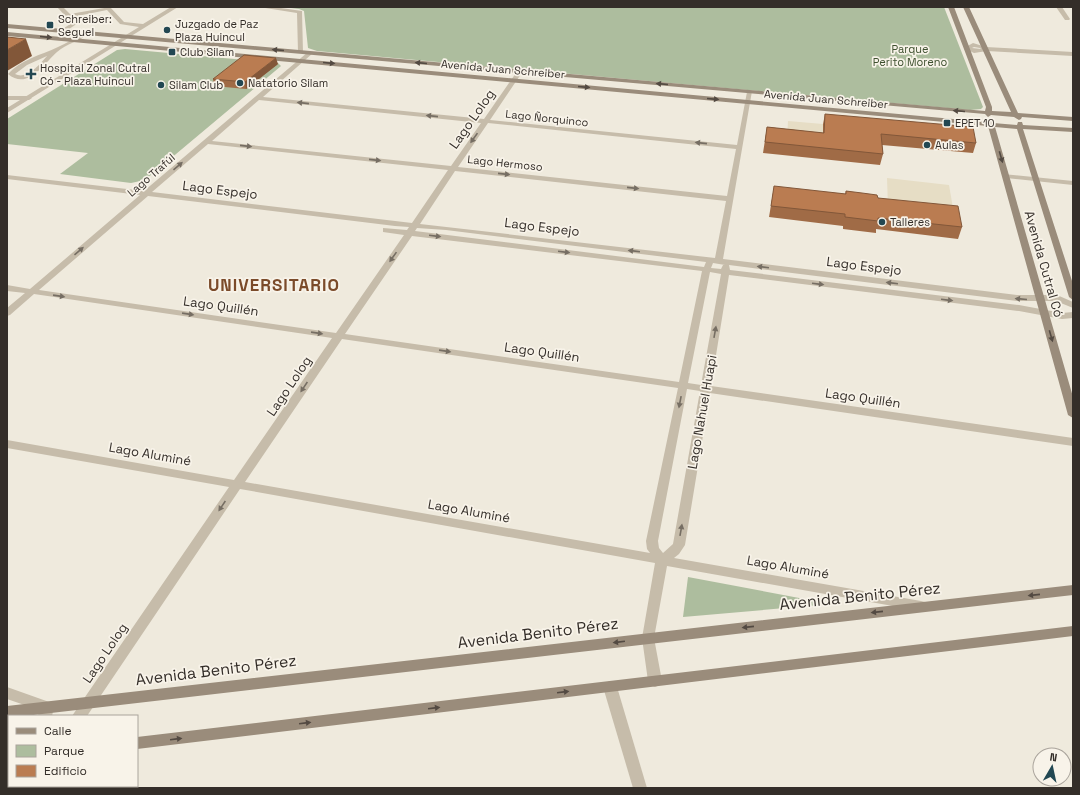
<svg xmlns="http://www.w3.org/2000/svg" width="1080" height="795" font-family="'Space Grotesk',sans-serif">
	<rect width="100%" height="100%" fill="#efeadd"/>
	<g fill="#adbd9e">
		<path d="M283 7H944L983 107 981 109 970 110 317 51 308 48 304 11 299 9Z"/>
		<path d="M125 49 278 63 281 66 145 180 131 183 60 174 88 153 7 144V119L117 50Z"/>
		<path d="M688 577 831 604 683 617Z"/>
	</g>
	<g fill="#e6ddc5">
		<path d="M788 121 823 124V139L787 140Z"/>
		<path d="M887 178 949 185 954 214 888 207Z"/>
	</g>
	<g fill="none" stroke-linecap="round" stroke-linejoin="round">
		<g fill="#c6bcaa" fill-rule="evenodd">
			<path d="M85 32 90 33C80 41 66 44 57 52 44 63 28 91 8 74 20 60 41 55 58 47 67 43 76 37 85 32ZM47 56C39 65 27 80 15 74L27 65Z"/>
			<path d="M7 96H29L32 98 29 100H7Z"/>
		</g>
		<g fill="#c6bcaa" fill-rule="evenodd">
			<path d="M57 7H63L70 14 110 7 124 22 143 24 171 7H178L7 113V108L139 27 120 24 107 10 72 17 78 23 63 33 60 31 61 30 72 23Z"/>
			<path d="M259 7H274L302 11 303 53 298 52 297 13Z"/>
			<path d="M1056 7H1062L1070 19 1069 20H1065Z"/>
			<path d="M973 43 986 47 1073 52V56L987 51 974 53 964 48ZM974 47 980 48 981 49 972 48Z"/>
			<path d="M308 52 313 53 263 97 484 119 518 70 520 69 523 71 490 120 737 145 747 92 752 91 723 259 1017 295H1057L1073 302V308L1056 301H1017L729 265 730 270 1019 305 1062 313 1073 312V318L1062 319 1019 311 729 275 711 386 1073 438V446L710 393 685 545 679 554 674 558 921 601 925 602 927 606 925 610 921 611 667 566 654 638 662 681 660 685 655 687 650 685 648 681 642 638 655 563 240 489 87 716H72L229 487 7 448V440L234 480 332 338 34 294 10 315 7 316V308L25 293 7 291V285L30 289 140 195 7 179V175L144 191ZM259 100 481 123 451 166 212 141ZM488 123 736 149 727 196 458 167ZM208 144 448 170 412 223 152 192ZM455 171 726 201 715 258 420 224ZM148 196 395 226 409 227 407 230 383 228V232L404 235 336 333 39 290ZM417 228 446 230 706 262 704 267 415 231ZM412 236 702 271 679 382 345 334ZM713 263 725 265H723L721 269 711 268ZM710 272 721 274 701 385 688 383ZM342 339 678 388 646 541 647 549 650 553 245 482ZM687 389 700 391 673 544 663 553 659 548 658 541Z"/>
			<path d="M1003 174 1073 181V185L1006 178H1003Z"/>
			<path d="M610 681 615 683 617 687 647 788H633L603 687 605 683Z"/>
			<path d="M7 687 52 703 54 707 52 716H38L39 710 7 699Z"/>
			<rect x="22" y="786" width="14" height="2"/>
		</g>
		<g fill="#9a8c7b" fill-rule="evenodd">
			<path d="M948 7H954L992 107V111L1011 112 963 7H969L1018 113 1073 117V121L1022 117 1021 119 1019 120 1014 117 991 115 988 117 985 114 7 28V24L985 111 986 107Z"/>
			<path d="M7 32 986 122 985 120 988 118 990 119 993 123 1017 125 1018 122H1022L1023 125 1073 128V132L1023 129 1073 284V300L1069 297 1017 129 995 127 1073 397V418L1068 415 988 126 7 36Z"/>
			<path d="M1073 585V595L25 716H9V718H7V706Z"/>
			<path d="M1073 626V636L137 749V737Z"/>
			<rect x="7" y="752" width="2" height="14"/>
		</g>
	</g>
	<g fill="#a06b46">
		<path d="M278 64 246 89 214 86 213 79Z"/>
		<path d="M825 114 976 143 973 153 882 145 883 154 880 165 763 153 767 127 823 133V124Z"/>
		<path d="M774 187 845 194 846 191 878 198 962 227 958 239 876 229V233L843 229V226L769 217Z"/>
	</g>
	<g fill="#825739">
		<path d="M26 39 32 56 7 71V50Z"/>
		<path d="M276 58 278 64 246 89 245 82Z"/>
	</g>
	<g fill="#ba7c51" stroke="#825739">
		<path d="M7 37 26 39 7 50Z"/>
		<path d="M244 55 276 58 245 82 213 79Z"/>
		<path d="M825 114 973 127 976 143 881 134 883 154 765 142 767 127 824 133Z"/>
		<path d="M774 186 846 194V191L862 193 877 195 878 198 958 206 962 227 878 218V221L845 217V214L771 206Z"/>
	</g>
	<defs><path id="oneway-solid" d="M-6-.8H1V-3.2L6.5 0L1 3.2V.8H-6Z"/></defs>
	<g fill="#534a42">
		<use href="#oneway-solid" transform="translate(46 37) rotate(5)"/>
		<use href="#oneway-solid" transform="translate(278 50) rotate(-175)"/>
		<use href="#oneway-solid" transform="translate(329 63) rotate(5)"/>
		<use href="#oneway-solid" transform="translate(421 63) rotate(-175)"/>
		<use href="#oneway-solid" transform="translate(662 84) rotate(-175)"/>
		<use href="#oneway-solid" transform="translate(584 87) rotate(5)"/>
		<use href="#oneway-solid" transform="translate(713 99) rotate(5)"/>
		<use href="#oneway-solid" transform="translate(959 111) rotate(-175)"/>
		<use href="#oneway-solid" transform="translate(1001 157) rotate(74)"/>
		<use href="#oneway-solid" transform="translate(1051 336) rotate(74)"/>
		<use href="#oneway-solid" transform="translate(1034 595) rotate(174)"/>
		<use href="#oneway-solid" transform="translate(877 612) rotate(174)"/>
		<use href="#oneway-solid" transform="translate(748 627) rotate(174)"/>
		<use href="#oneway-solid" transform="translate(619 642) rotate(173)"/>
		<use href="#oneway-solid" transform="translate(563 692) rotate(-7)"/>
		<use href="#oneway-solid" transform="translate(434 708) rotate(-7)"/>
		<use href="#oneway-solid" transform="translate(305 723) rotate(-7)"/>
		<use href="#oneway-solid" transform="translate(176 739) rotate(-7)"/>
	</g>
	<g fill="#766e63">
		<use href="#oneway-solid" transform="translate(303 103) rotate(-174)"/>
		<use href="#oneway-solid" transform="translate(432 116) rotate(-174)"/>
		<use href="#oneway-solid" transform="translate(474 138) rotate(125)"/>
		<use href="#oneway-solid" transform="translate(701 143) rotate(-174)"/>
		<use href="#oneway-solid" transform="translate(246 146) rotate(6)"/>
		<use href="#oneway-solid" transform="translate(375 160) rotate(6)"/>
		<use href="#oneway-solid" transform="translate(178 166) rotate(-41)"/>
		<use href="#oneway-solid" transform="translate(504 174) rotate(6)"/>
		<use href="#oneway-solid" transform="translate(633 188) rotate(6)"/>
		<use href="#oneway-solid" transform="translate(435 236) rotate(7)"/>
		<use href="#oneway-solid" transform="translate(79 251) rotate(-41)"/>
		<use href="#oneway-solid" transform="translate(634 251) rotate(-173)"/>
		<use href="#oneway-solid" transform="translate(564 252) rotate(7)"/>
		<use href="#oneway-solid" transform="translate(393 257) rotate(125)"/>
		<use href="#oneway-solid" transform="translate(763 267) rotate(-173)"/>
		<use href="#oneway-solid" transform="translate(892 283) rotate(-173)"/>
		<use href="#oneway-solid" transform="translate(818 284) rotate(7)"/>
		<use href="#oneway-solid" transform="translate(59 296) rotate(8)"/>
		<use href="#oneway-solid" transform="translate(1021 299) rotate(-175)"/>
		<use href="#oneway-solid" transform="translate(947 300) rotate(7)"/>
		<use href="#oneway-solid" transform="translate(188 314) rotate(8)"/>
		<use href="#oneway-solid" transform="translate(715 332) rotate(-80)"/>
		<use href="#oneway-solid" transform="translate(317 333) rotate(8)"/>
		<use href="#oneway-solid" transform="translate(445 351) rotate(8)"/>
		<use href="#oneway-solid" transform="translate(304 387) rotate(124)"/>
		<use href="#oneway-solid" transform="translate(680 402) rotate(101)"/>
		<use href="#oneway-solid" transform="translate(222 506) rotate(124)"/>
		<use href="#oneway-solid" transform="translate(681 530) rotate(-80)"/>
	</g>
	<g fill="#224752" stroke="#f8f3e9" stroke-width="1.5">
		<rect x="46" y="21" width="8" height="8" rx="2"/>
		<circle cx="167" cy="30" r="4"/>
		<rect x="168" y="48" width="8" height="8" rx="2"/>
		<path d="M29 68h4v4h4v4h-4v4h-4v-4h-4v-4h4z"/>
		<circle cx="240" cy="83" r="4"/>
		<circle cx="161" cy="85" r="4"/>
		<rect x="943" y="119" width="8" height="8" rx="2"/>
		<circle cx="927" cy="145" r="4"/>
		<circle cx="882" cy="222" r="4"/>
	</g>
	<g text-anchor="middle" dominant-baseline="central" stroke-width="3.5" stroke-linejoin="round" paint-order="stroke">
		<g font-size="11" fill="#342e29" stroke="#f8f3e9" text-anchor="start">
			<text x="58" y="19">Schreiber:<tspan x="58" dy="13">Seguel</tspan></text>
			<text x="175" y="24">Juzgado de Paz<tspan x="175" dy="13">Plaza Huincul</tspan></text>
			<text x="180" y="52">Club Silam</text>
			<text x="40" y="68">Hospital Zonal Cutral<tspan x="40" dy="13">Có - Plaza Huincul</tspan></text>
			<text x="248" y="83">Natatorio Silam</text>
			<text x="169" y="85">Silam Club</text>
			<text x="955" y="123">EPET 10</text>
			<text x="935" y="145">Aulas</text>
			<text x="890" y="222">Talleres</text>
		</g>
		<g font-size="11" fill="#3e502f" stroke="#f8f3e9">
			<text x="910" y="49">Parque<tspan x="910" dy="13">Perito Moreno</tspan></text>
		</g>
		<g font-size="11" fill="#342e29" stroke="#f8f3e9">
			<text transform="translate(503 69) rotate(5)">Avenida Juan Schreiber</text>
			<text transform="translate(826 99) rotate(5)">Avenida Juan Schreiber</text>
			<text transform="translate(547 118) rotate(6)">Lago Ñorquinco</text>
			<text transform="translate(505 163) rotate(6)">Lago Hermoso</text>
			<text transform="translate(151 175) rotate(-41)">Lago Trafúl</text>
		</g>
		<g font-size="13" fill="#342e29" stroke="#f8f3e9">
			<text transform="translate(472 119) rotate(-55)">Lago Lolog</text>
			<text transform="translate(220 190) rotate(7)">Lago Espejo</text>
			<text transform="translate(542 227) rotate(7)">Lago Espejo</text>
			<text transform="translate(1044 264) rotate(74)">Avenida Cutral Có</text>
			<text transform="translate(864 266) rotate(7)">Lago Espejo</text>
			<text transform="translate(221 306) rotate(8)">Lago Quillén</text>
			<text transform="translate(542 352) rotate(8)">Lago Quillén</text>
			<text transform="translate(289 386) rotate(-56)">Lago Lolog</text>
			<text transform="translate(863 398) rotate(8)">Lago Quillén</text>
			<text transform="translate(702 412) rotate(-80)">Lago Nahuel Huapi</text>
			<text transform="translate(150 454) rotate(10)">Lago Aluminé</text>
			<text transform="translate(469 511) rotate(10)">Lago Aluminé</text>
			<text transform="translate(788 567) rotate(10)">Lago Aluminé</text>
			<text transform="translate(105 653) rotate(-56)">Lago Lolog</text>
		</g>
		<g font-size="16" fill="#342e29" stroke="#f8f3e9">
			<text transform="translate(860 596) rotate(-6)">Avenida Benito Pérez</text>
			<text transform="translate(538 633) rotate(-7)">Avenida Benito Pérez</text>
			<text transform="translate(216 670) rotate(-7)">Avenida Benito Pérez</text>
		</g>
		<g font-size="17" font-weight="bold" letter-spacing="1" fill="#7b4b2a" stroke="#f8f3e9">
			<text x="274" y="285">UNIVERSITARIO</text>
		</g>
	</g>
	<rect width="1080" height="795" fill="none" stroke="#342e29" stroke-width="16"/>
	<rect x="8" y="715" width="130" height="72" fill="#f8f3e9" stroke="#aaa49c"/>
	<rect x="16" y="728" width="20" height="6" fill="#9a8c7b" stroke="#aaa49c"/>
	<text x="44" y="735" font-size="12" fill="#342e29">Calle</text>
	<rect x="16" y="745" width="20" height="12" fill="#adbd9e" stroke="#aaa49c"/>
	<text x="44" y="755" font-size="12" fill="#342e29">Parque</text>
	<rect x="16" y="765" width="20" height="12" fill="#ba7c51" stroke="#aaa49c"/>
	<text x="44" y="775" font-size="12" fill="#342e29">Edificio</text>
	<g transform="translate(1052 767) rotate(9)"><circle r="19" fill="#f8f3e9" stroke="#aaa49c"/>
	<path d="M0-3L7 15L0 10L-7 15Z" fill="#224752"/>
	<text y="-6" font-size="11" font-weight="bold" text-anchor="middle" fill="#342e29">N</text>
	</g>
</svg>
